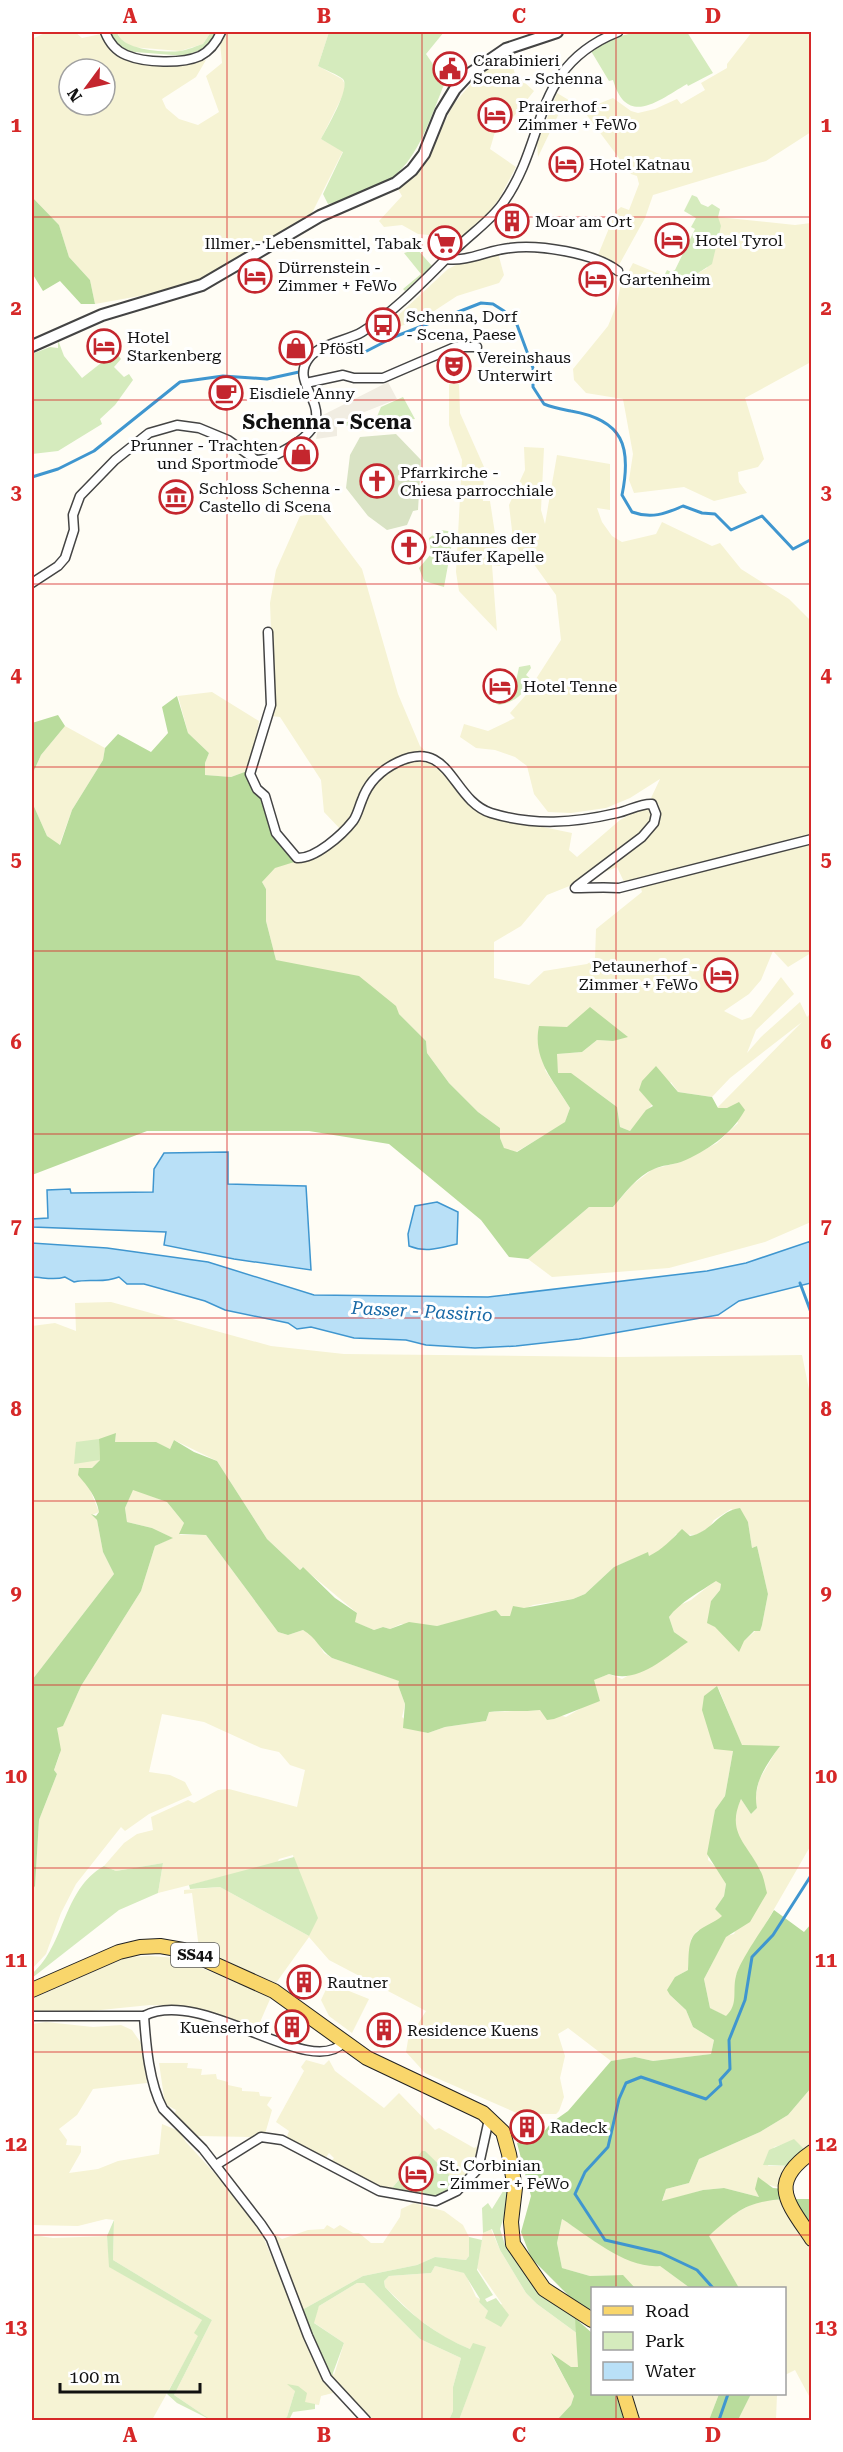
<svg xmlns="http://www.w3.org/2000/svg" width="843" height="2452" font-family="'Roboto Serif',serif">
	<rect width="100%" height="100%" fill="#fffdf5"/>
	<g fill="#f6f3d4" fill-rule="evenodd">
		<path d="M47 32H75L82 38 101 34 108 48 118 57 131 62 181 65 206 60 196 77 162 99 166 108 179 119 198 125 219 112 206 76 222 63 220 43 224 32H329L318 66 342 79 345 84 344 93 321 139 343 151 310 217 196 283 162 292 95 304 90 280 69 257 59 225 32 197V39ZM69 69H105V105H69Z"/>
		<path d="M117 32H211L203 44 180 51 131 47 120 38Z"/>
		<path d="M752 32H811V132L766 161 653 195 645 218 619 265 596 260 616 211 621 207 629 210 639 184 637 176 631 174 583 110 613 98 631 111 638 113 655 109 677 99 681 104 705 90 701 83 727 68V64Z"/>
		<path d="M510 56 515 74 534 91 514 116 498 132H495L490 149 516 167 499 199 487 215 459 240H456L448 225 429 235 418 234 402 225 384 227 379 221 402 196 398 189 425 162 453 105 480 73Z"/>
		<path d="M557 93 577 105 572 114 561 109 538 157 537 144Z"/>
		<path d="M718 217 795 225 811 223V362L745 398 764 459 758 467 738 472 739 482 747 493 714 501 684 487 634 493 629 480 633 454 623 399 586 393 574 380 573 369 608 326 617 304 622 277 625 278 633 263 664 276 695 275 707 268Z"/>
		<path d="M498 253 504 275 499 283 457 296 428 315 399 327 391 322 448 269 464 261Z"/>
		<path d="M449 384H459L460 413 484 467 483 501H490L500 566 492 565 497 631 459 591 456 572 462 460 449 425Z"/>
		<path d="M524 447 544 448 541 510 545 524 557 455 610 464V510L597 508 602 522 612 536 622 542 656 534 662 522 712 546 720 543 741 569 789 599 811 621V953L788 967 773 951 761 980 749 994 724 1011 742 1020 751 1017 781 977 794 994 756 1030 747 1053 761 1037 800 1002 807 1017 811 1013V1222L765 1242 669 1268 552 1277 528 1259 589 1207H613L632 1185 653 1169 681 1162 717 1143 738 1123 727 1108H717L802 1022 730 1078 712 1097 678 1092 671 1082 630 1131 620 1127 617 1107 594 1090 558 1073 556 1054 582 1052 597 1040 613 1041 590 1008 545 1070 570 1108 565 1123 516 1152 504 1149 500 1138V1128L478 1112 449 1083 427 1053 426 1041 399 1014 276 960 266 921V889L262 882 267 875 275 867 304 859 342 831 324 812 321 780 280 717 271 716 274 709 270 603 276 570 300 516 320 513 362 569 398 694 420 746 495 817 572 833 569 850 577 857 620 820 644 807H650L653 813 655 828 660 819 659 805 651 798 660 779 630 798 606 808 571 813 548 812 534 794 527 766 515 757 495 750 476 748 460 737 464 724 488 731 515 718 510 713 525 696 561 640 556 595 528 556 523 558 513 539 509 505 525 470ZM617 867 625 884 640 885 642 892 596 929 595 959 587 964 544 971 529 985 494 978V942L521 926 547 895Z"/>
		<path d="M212 692 259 721 250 770 231 777 204 775 205 763 209 753 188 733 178 696Z"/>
		<path d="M65 726 105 748 103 760 72 810 59 846 47 836 32 802V775L41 755Z"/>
		<path d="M111 1302 271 1346 344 1354 615 1357 802 1355 812 1404 811 1845 736 1975 735 2001 732 2011 727 2017 710 2008 704 1979 726 1936 734 1934 761 1871 738 1836 735 1823 737 1808 741 1799 751 1814 757 1808 755 1799 759 1780 779 1746H742L718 1687 733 1751 725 1796 715 1810 708 1860 718 1869 726 1884 724 1896 715 1909 723 1916 712 1925 697 1931 691 1939 688 1970 675 1977 670 1995 686 2010 693 2027 714 2040 711 2054 653 2061 635 2057 611 2061 568 2028 558 2034 565 2056 560 2078 564 2097 559 2111 556 2114H519L425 2073 406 2052 408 2040 426 2011 329 1960 309 1937 276 1983 199 1949 192 1893 184 1894V1890L220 1887 309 1936 293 1855 279 1859 277 1863 158 1893 163 1863 116 1871 104 1866 124 1843 137 1834 153 1830 151 1817 188 1800 194 1803 218 1790 229 1789 297 1807 305 1770 290 1765 279 1752 261 1748 204 1722 162 1714 149 1772 170 1775 185 1782 192 1795 149 1814 125 1831 121 1827 76 1884 61 1913 46 1954 32 1969V1891L35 1886 39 1820 57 1774 54 1770 60 1754 57 1727 63 1725 81 1686 141 1591 155 1546 172 1538 152 1528 127 1522 125 1508 133 1489 167 1502 184 1523 180 1535H206L278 1632 288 1635 303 1630 313 1635 324 1653 332 1658 400 1681 398 1685 405 1704 402 1717 416 1730 428 1733 445 1727 486 1721 489 1712 541 1710 566 1717 588 1704 600 1701 593 1680 609 1674 622 1679 687 1642 674 1632 669 1617 676 1607 691 1600 716 1580 721 1584 720 1590 711 1601 744 1641 762 1625 768 1594 757 1546 752 1548 748 1522 731 1509 714 1520 709 1528 696 1535 676 1534 670 1543 656 1553 649 1556 648 1553 614 1567 585 1594 573 1599 533 1605 510 1616H501L498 1613 437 1626 401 1624 390 1629 383 1627 374 1630 354 1622 357 1613 302 1567 300 1570 267 1539 217 1461 174 1440 170 1449 157 1443 115 1442 116 1433 100 1460 92 1468 89 1487 99 1512 92 1515 97 1520 103 1552 114 1574 32 1680V1326L55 1323 76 1331 75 1303Z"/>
		<path d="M150 1956 178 1958 271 1997 257 2029 179 2006 150 2005 71 2013H32V1999L127 1957Z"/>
		<path d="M329 1983 369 1999 352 2033 329 2016 321 2000Z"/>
		<path d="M46 2022 93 2027 121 2025 132 2030 141 2043 147 2083 93 2089 77 2115 59 2129 67 2140 66 2145 81 2146V2152L69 2173 98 2169 118 2161 159 2154 162 2124 179 2131 186 2142 261 2224 264 2239 295 2311 334 2375 344 2343 313 2322 319 2306 357 2283H364L420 2339 461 2358 453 2387V2411L449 2420H378L365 2417 335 2389 333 2393 321 2396 319 2405 305 2403 295 2391 287 2417 283 2420H211L174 2395 212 2320 113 2260 114 2220 106 2219 78 2226 32 2225V2024Z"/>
		<path d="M306 2060 324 2065 329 2060 335 2071 384 2108 399 2093 435 2130 439 2128 474 2148 484 2143 478 2169 462 2187 400 2178 389 2192 330 2163 334 2158 329 2153 325 2159 286 2139 289 2131 276 2122 304 2071 301 2067Z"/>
		<path d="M159 2063H188L187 2068 202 2069 201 2075 216 2074 217 2079 228 2082V2085L242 2088V2091L259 2092 260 2096 272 2097 267 2105 272 2110 265 2134 252 2137 196 2136 174 2115 176 2110 165 2104Z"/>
		<path d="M811 2088V2152L784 2144 774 2147 768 2166H793L784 2189 766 2184 759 2197 724 2188 703 2190 662 2202 666 2189 689 2183 699 2159 760 2132 788 2115Z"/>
		<path d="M786 2199 811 2251V2395L809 2396 795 2370 785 2375 784 2288H739L708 2236 730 2216 758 2201Z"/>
		<path d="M414 2203 444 2211 463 2225 469 2237V2256L466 2260 435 2257 417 2265 363 2276 302 2310 270 2231 282 2239 308 2230 324 2229 327 2225 334 2229 340 2225 353 2233H359L371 2243H383L400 2217 401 2209Z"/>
		<path d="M562 2219 605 2247 660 2266 690 2288H634L622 2275 590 2276 562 2268 557 2243Z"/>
		<path d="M491 2229 500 2250 526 2293 537 2304 578 2334V2367L571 2368 551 2354 574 2396 571 2405 557 2420H459L485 2347 470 2349 449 2340 418 2319 385 2287 384 2281 389 2276 431 2273 435 2266 465 2273 476 2297 480 2299 479 2302 488 2311 502 2304 477 2268 483 2233Z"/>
		<path d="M32 2235 53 2238 107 2236 110 2267 202 2320 199 2336 152 2420H32Z"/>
		<path d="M630 2394H719L709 2420H638Z"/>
		<path d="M751 2394H777L776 2420H738Z"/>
	</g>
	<g fill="#d5ebbd">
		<path d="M109 32H117C121 50 164 53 180 51 188 50 196 46 203 44L211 32H217L205 48 185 56 123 51 113 41Z"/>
		<path d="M329 32H444L426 54 445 82C418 150 409 189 328 204L323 194 343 152 321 139C326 129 351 88 343 79 337 74 325 70 318 66Z"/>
		<path d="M637 32H687L713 73 688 86 687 84C659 100 627 128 613 80L609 81 591 51 612 38Z"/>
		<path d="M692 195 697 197 701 204 708 207 712 204 720 209 718 217 721 226 712 264 695 275 664 276 667 270 671 272 675 270 695 229 691 227 696 218 684 211Z"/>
		<path d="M417 249 432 266 405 291 403 289 421 274 404 253Z"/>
		<path d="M58 340 64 356 82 378 115 352 121 359 114 367 124 377 129 374 133 380 115 405 100 419 102 424 58 451 32 454V354L50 347 58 348Z"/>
		<path d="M403 397 415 419 342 426V423C354 420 365 422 376 419L381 407Z"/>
		<path d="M441 530 454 532 444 587 424 581 419 568 431 554 429 538Z"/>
		<path d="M530 665 531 668 526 675 532 680C522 695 517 701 499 705L495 703 515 686 519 667Z"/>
		<path d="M99 1439 100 1460 74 1464 76 1442Z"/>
		<path d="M294 1857 318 1918 309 1936 220 1887 190 1889 189 1885Z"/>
		<path d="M163 1863 158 1893 119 1910 32 1978V1974C66 1944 62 1890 104 1866L116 1871Z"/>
		<path d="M794 2139 809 2154 793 2166 763 2165 769 2150Z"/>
		<path d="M422 2151H425L462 2187 436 2201 389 2192Z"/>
		<path d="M508 2176 507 2207 500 2229 505 2245 537 2292 575 2318 578 2334 537 2304 526 2293 500 2250 492 2229 483 2233 482 2208 488 2203 492 2209 505 2188 502 2184 505 2178Z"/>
		<path d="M114 2220 113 2260 212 2320 174 2395 211 2420 177 2403 167 2394 198 2336 194 2333 202 2320 109 2267 107 2236Z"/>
		<path d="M469 2237 482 2240 477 2270 493 2295 485 2299 487 2302 496 2298 509 2315 501 2327 485 2318 488 2311 479 2302 480 2299 464 2273 435 2266 431 2273 389 2276 384 2281 385 2287C409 2314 436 2335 470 2349L473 2343 486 2347 459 2420H449L453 2411V2387L461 2358 420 2339 364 2283H357L319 2306 314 2323 344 2343 330 2381 302 2310 363 2276 417 2265 435 2257 466 2260 469 2256Z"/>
		<path d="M287 2384 298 2386 307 2393 305 2402 315 2404V2409L293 2412 289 2420H283L287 2417 295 2391Z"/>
	</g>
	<g fill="#b9dc9c">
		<path d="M32 197 59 225 69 257 90 280 95 304H81L60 281 43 291 32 273Z"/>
		<path d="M177 696 188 733 209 753 205 763V775L231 777 250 770 265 796 276 833 304 859 275 868 262 882 266 889V921L276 960 359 976 396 1006 399 1014 426 1041 427 1053 449 1083 478 1112 500 1128V1138L504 1148 517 1152 565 1122 570 1108C554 1081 532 1059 539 1026L567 1027 590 1007 628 1037 613 1041 597 1040 582 1052 557 1054 558 1073H571L617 1107 620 1127 630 1131 646 1110 653 1106 639 1090 642 1081 656 1066 678 1092 712 1097 718 1108H727L739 1102 745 1110C731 1135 707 1151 681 1162 672 1165 662 1165 654 1169 637 1176 625 1193 613 1207H589L528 1259 509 1257 481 1220 389 1144 309 1131H147L32 1175V802L47 836 60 845 72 810 103 760 105 748 118 734 151 752 168 733 162 707Z"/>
		<path d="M58 715 65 726 41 755 32 775V723Z"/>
		<path d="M116 1433 115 1442H156L170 1449 174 1440 194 1452 217 1461 267 1539 300 1570 303 1567 335 1598 357 1613 355 1622 374 1630 383 1627 390 1629 409 1622 437 1626 496 1610 501 1616H510L513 1606 524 1608 573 1599 585 1594 614 1567 648 1552 649 1556C663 1549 671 1540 682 1529L690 1536C712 1532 718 1511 740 1508L748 1522 752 1548 757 1546 768 1594 762 1625 760 1631H754L744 1641 739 1652 715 1627 707 1623 711 1601 720 1590 721 1584 716 1581C701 1591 679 1603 669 1617L674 1632 688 1642C664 1658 638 1684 609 1674L594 1680 600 1701 554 1719 547 1720 540 1710C523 1712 507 1710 489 1712L486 1721 445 1727 428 1733 403 1728 405 1704 398 1685 399 1681 332 1658C320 1650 316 1637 303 1630L288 1635 278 1632 206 1535 179 1534 184 1523 167 1502 133 1490 125 1508 127 1522 152 1528 173 1538 155 1546 141 1591 81 1686 63 1726 57 1728 61 1750 54 1770 57 1774 39 1820 35 1886 32 1891V1680L114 1574 103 1552 97 1520 91 1514 96 1516 99 1512C96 1496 88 1487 78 1475L79 1468H92L100 1460 99 1439Z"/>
		<path d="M717 1686 742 1745 780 1746C766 1765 752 1784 757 1808L751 1814 741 1799C726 1833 747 1843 760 1870 764 1877 765 1886 767 1893L750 1922 726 1937 704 1979 710 2008 726 2016C739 2004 732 1991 736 1976 740 1960 765 1926 774 1910L804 1932 811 1924V2088L788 2115 760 2132 699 2159 689 2183 666 2189 662 2201 703 2190 724 2188 759 2197 755 2189 758 2177 773 2188 784 2189 786 2199H811V2238L786 2199C748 2201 736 2211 709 2236L739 2288H690L660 2266C626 2269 590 2237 562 2219L557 2243 562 2268 590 2276 623 2275 635 2288H592V2311L569 2296 531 2258 521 2232 531 2196 517 2143 539 2138 551 2123 568 2111 611 2061 635 2057 653 2061 711 2054 714 2040 693 2027 686 2010 670 1995 667 1990 675 1977 688 1970C689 1959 687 1939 697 1932 705 1925 714 1923 722 1916L715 1909 724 1896 726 1884 707 1854 715 1810 725 1796 733 1751 714 1749 702 1710 704 1696Z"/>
		<path d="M575 2318 592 2333V2394H616L624 2420H557L571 2405 574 2396 551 2353 571 2367H578Z"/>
		<path d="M719 2394H751L738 2420H709Z"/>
	</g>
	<path fill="#d9e3c4" d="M396 434 421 460 418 510 413 511 407 525 387 530 368 516 346 488 350 455 360 437Z"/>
	<path fill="#f1ede2" d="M388 382 397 399 337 423V436L316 439 321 416Z"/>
	<g fill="#b9e0f7" stroke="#3f96cf" stroke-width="1.5">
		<path d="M228 1152V1184L306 1186 311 1270 234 1259 164 1245 166 1232 32 1227V1219L48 1218 47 1190 70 1189 71 1193 153 1192 154 1169 164 1153Z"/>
		<path d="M437 1202 458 1212 457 1244C439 1248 426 1253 409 1246L408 1234 415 1206Z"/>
		<path d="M811 1241V1283L739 1301 718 1315 579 1339 516 1346 475 1348 426 1345 406 1340 354 1338 311 1327 297 1329 288 1323 225 1310 205 1301 144 1284H127L119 1277C101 1284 92 1278 74 1282L65 1277C53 1281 43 1277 32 1277V1243L107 1248 208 1262 314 1295 488 1297 707 1271 746 1263Z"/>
	</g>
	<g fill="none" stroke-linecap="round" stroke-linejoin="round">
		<g stroke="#3f96cf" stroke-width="3">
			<path d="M359 355 394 337 481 303 493 304 504 311 516 322 533 368V387L544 404C554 408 561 409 571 411 623 420 632 446 622 495L632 512C651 519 665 514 683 506L702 513 715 514 731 530 762 516 793 549 812 539"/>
			<path d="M32 477 58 469 94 451 180 382 223 376 267 379 299 372"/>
			<path d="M800 1283 812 1315"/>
			<path d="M713 2288 697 2270 661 2253 605 2240 575 2194 585 2172 608 2147 619 2099 626 2083 641 2077 706 2099 721 2085 720 2080 730 2069 729 2040 745 2000 752 1957 773 1935 812 1874"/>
			<path d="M719 2420 728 2394"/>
		</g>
		<g stroke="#444" stroke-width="11">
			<g id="minor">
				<path d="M105 32C109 42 116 51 126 55 145 63 182 64 200 56 210 51 217 41 221 32"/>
				<path d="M446 259C468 262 488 250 510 248 538 244 595 253 618 271"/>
				<path d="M306 383 343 375 354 378H383L455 347H477"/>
				<path d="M32 583 58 566 65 558 74 530 73 515 80 496 115 460 149 433 177 425 199 428 228 440 256 460C268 460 280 453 290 447 350 412 285 388 309 358 321 343 347 341 362 332 399 309 430 274 461 244 476 230 492 219 503 203 549 138 530 67 618 32"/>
				<path d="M268 632 271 705 250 774 257 789 265 796 276 833 297 858C315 859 342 835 353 821 357 816 359 807 362 800 368 783 381 770 398 762 451 737 451 800 491 813 534 826 574 823 617 813 628 811 641 803 652 804L656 814 654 823 642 837 577 886 575 888C589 888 604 887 619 888L812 839"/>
				<path d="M32 2016H144C203 1986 310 2081 344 2042"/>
				<path d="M144 2016C146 2045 149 2083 163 2109L203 2149 261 2224 271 2239 308 2336 327 2378 366 2420"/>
				<path d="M216 2165 261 2137 282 2140 379 2191 436 2201 457 2191 478 2169 489 2119"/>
			</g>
		</g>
		<g stroke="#444" stroke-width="14">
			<path id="tertiary" d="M32 346 102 315 202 285 320 216 396 183 412 170 424 154 441 112 455 89 468 75 506 49 557 32"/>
		</g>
		<g stroke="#222" stroke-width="16">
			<g id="primary">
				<path d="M32 1990 119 1952 140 1947 160 1946 183 1950 274 1991 367 2058 483 2113 503 2132 509 2154 515 2188 511 2222 513 2244 544 2289 592 2320"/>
				<path d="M812 2152C767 2183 788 2203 812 2239"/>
				<path d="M624 2394 632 2420"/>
			</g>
		</g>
		<use href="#minor" stroke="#fff" stroke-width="8"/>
		<use href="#tertiary" stroke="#fff" stroke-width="10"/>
		<use href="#primary" stroke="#f9d66b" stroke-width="14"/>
	</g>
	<path fill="none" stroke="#d62828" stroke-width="1.5" stroke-opacity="0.55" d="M227 32V2420M422 32V2420M616 32V2288M32 217H812M32 400H812M32 584H812M32 767H812M32 951H812M32 1134H812M32 1318H812M32 1501H812M32 1685H812M32 1868H812M32 2052H812M32 2235H812M616 2394V2420"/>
	<defs>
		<g id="civic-ring" transform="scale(1.725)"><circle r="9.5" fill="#fff" stroke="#c4262e" stroke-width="1.5"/><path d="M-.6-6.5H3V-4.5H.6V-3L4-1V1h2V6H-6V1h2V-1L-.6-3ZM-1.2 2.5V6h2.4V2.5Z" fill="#c4262e"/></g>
		<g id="hotel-ring" transform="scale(1.725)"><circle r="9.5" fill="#fff" stroke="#c4262e" stroke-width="1.5"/><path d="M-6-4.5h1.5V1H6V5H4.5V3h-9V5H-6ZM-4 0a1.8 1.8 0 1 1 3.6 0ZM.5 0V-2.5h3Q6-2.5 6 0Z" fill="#c4262e"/></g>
		<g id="building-ring" transform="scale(1.725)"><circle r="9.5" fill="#fff" stroke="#c4262e" stroke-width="1.5"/><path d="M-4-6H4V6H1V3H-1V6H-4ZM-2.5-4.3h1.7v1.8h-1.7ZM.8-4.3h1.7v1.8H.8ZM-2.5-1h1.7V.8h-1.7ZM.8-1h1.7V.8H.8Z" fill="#c4262e"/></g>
		<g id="supermarket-ring" transform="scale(1.725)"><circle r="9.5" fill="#fff" stroke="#c4262e" stroke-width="1.5"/><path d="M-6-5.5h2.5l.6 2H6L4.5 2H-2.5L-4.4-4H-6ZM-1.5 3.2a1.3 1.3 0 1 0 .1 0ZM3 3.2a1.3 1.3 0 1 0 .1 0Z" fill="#c4262e"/></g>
		<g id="bus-ring" transform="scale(1.725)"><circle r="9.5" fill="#fff" stroke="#c4262e" stroke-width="1.5"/><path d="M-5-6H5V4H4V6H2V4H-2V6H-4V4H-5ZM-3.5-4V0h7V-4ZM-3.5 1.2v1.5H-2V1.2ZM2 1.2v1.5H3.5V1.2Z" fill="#c4262e"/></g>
		<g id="shop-ring" transform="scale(1.725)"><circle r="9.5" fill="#fff" stroke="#c4262e" stroke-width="1.5"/><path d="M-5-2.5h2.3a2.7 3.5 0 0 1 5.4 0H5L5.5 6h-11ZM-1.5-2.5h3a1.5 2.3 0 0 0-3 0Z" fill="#c4262e"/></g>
		<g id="theatre-ring" transform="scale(1.725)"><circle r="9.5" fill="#fff" stroke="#c4262e" stroke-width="1.5"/><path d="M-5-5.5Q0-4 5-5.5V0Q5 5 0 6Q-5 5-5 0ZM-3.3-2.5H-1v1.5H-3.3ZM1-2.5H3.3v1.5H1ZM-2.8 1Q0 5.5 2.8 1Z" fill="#c4262e"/></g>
		<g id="cafe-ring" transform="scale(1.725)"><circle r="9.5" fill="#fff" stroke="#c4262e" stroke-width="1.5"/><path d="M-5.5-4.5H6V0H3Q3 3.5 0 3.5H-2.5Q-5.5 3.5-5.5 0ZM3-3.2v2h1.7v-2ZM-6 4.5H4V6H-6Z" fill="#c4262e"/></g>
		<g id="church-ring" transform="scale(1.725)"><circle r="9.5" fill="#fff" stroke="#c4262e" stroke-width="1.5"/><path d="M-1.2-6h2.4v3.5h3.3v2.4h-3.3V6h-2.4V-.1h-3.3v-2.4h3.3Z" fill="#c4262e"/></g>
		<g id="museum-ring" transform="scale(1.725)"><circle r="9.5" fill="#fff" stroke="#c4262e" stroke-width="1.5"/><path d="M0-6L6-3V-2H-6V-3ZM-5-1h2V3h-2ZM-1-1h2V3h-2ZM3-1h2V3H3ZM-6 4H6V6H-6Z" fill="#c4262e"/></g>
	</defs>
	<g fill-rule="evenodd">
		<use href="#civic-ring" x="450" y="69"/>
		<use href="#hotel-ring" x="495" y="115"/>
		<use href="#hotel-ring" x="566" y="164"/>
		<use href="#building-ring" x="512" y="221"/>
		<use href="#hotel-ring" x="672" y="240"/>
		<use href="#supermarket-ring" x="445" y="243"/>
		<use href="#hotel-ring" x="255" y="276"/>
		<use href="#hotel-ring" x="596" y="279"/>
		<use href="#bus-ring" x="383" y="325"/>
		<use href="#hotel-ring" x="104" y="346"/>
		<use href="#shop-ring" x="296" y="348"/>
		<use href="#theatre-ring" x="454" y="366"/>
		<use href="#cafe-ring" x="226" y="393"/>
		<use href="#shop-ring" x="301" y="454"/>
		<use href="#church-ring" x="377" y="481"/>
		<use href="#museum-ring" x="176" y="497"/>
		<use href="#church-ring" x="409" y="547"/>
		<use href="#hotel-ring" x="500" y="686"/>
		<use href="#hotel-ring" x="721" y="975"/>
		<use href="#building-ring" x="304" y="1982"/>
		<use href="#building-ring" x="292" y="2027"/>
		<use href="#building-ring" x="384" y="2030"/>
		<use href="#building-ring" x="527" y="2127"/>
		<use href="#hotel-ring" x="416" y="2174"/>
	</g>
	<g text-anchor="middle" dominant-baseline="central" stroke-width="6" stroke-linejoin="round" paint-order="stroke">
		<rect fill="#fff" stroke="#585858" stroke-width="1.5" x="171" y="1943" width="48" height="24" rx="4.5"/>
		<g font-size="15" font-weight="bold" fill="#111">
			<text x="195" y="1955">SS44</text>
		</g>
		<g font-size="16" fill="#111" stroke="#fff" text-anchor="start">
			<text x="473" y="60">Carabinieri<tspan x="473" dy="18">Scena - Schenna</tspan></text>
			<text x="518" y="106">Prairerhof -<tspan x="518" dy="18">Zimmer + FeWo</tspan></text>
			<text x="589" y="164">Hotel Katnau</text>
			<text x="535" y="221">Moar am Ort</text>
			<text x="695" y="240">Hotel Tyrol</text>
			<text x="422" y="243" text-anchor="end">Illmer - Lebensmittel, Tabak</text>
			<text x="278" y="267">Dürrenstein -<tspan x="278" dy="18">Zimmer + FeWo</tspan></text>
			<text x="619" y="279">Gartenheim</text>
			<text x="406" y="316">Schenna, Dorf<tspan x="406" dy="18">- Scena, Paese</tspan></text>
			<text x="127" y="337">Hotel<tspan x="127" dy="18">Starkenberg</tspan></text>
			<text x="319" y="348">Pföstl</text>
			<text x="477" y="357">Vereinshaus<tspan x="477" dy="18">Unterwirt</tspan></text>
			<text x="249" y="393">Eisdiele Anny</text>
			<text x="278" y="445" text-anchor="end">Prunner - Trachten<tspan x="278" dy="18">und Sportmode</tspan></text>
			<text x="400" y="472">Pfarrkirche -<tspan x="400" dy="18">Chiesa parrocchiale</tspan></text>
			<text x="199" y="488">Schloss Schenna -<tspan x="199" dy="18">Castello di Scena</tspan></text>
			<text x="432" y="538">Johannes der<tspan x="432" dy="18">Täufer Kapelle</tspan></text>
			<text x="523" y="686">Hotel Tenne</text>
			<text x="698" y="966" text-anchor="end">Petaunerhof -<tspan x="698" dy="18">Zimmer + FeWo</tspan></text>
			<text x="327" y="1982">Rautner</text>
			<text x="269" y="2027" text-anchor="end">Kuenserhof</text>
			<text x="407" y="2030">Residence Kuens</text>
			<text x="550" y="2127">Radeck</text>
			<text x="439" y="2165">St. Corbinian<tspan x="439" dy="18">- Zimmer + FeWo</tspan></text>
		</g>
		<g font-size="18" font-style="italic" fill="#1768a6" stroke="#fff">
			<text transform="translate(422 1311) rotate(3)">Passer - Passirio</text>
		</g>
		<g font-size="20" font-weight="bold" fill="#111" stroke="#fff">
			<text x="327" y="422">Schenna - Scena</text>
		</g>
	</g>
	<rect width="843" height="2452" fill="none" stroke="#ffffff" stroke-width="66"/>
	<rect x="591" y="2287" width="195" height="108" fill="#ffffff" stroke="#a0a0a0" stroke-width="1.5"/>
	<rect x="603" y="2306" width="30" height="9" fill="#f9d66b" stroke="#a0a0a0" stroke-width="1.5"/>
	<text x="645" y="2317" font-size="18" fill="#111111">Road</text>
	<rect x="603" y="2332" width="30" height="18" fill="#d5ebbd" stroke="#a0a0a0" stroke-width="1.5"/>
	<text x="645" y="2347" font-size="18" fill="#111111">Park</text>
	<rect x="603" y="2362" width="30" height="18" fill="#b9e0f7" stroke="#a0a0a0" stroke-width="1.5"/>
	<text x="645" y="2377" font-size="18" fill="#111111">Water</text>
	<g transform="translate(87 87) rotate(237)"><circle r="28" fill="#ffffff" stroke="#a0a0a0" stroke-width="1.5"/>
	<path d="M0-4.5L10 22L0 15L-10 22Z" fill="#c4262e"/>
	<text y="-9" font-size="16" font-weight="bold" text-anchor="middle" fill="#111111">N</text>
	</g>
	<path d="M60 2383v9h140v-9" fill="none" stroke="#111111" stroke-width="3"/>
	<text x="69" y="2383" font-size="18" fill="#111111" stroke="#ffffff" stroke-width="4.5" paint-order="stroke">100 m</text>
	<rect x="33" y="33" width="777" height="2386" fill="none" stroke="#d62828" stroke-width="2"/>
	<g font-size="20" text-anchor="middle" font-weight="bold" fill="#d62828">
		<text x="130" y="23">A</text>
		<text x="324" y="23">B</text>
		<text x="519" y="23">C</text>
		<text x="713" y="23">D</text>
		<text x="16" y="132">1</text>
		<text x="826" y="132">1</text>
		<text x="16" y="315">2</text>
		<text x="826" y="315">2</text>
		<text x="16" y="499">3</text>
		<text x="826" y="499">3</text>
		<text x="16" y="682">4</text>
		<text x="826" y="682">4</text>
		<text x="16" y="866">5</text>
		<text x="826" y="866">5</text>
		<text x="16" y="1049">6</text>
		<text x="826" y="1049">6</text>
		<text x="16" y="1233">7</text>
		<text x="826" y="1233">7</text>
		<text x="16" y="1416">8</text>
		<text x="826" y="1416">8</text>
		<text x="16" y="1600">9</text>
		<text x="826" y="1600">9</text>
		<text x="16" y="1783">10</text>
		<text x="826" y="1783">10</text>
		<text x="16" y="1967">11</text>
		<text x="826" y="1967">11</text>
		<text x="16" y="2151">12</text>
		<text x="826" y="2151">12</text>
		<text x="16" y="2334">13</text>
		<text x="826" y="2334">13</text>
		<text x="130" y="2442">A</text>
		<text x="324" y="2442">B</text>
		<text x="519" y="2442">C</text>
		<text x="713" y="2442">D</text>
	</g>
</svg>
